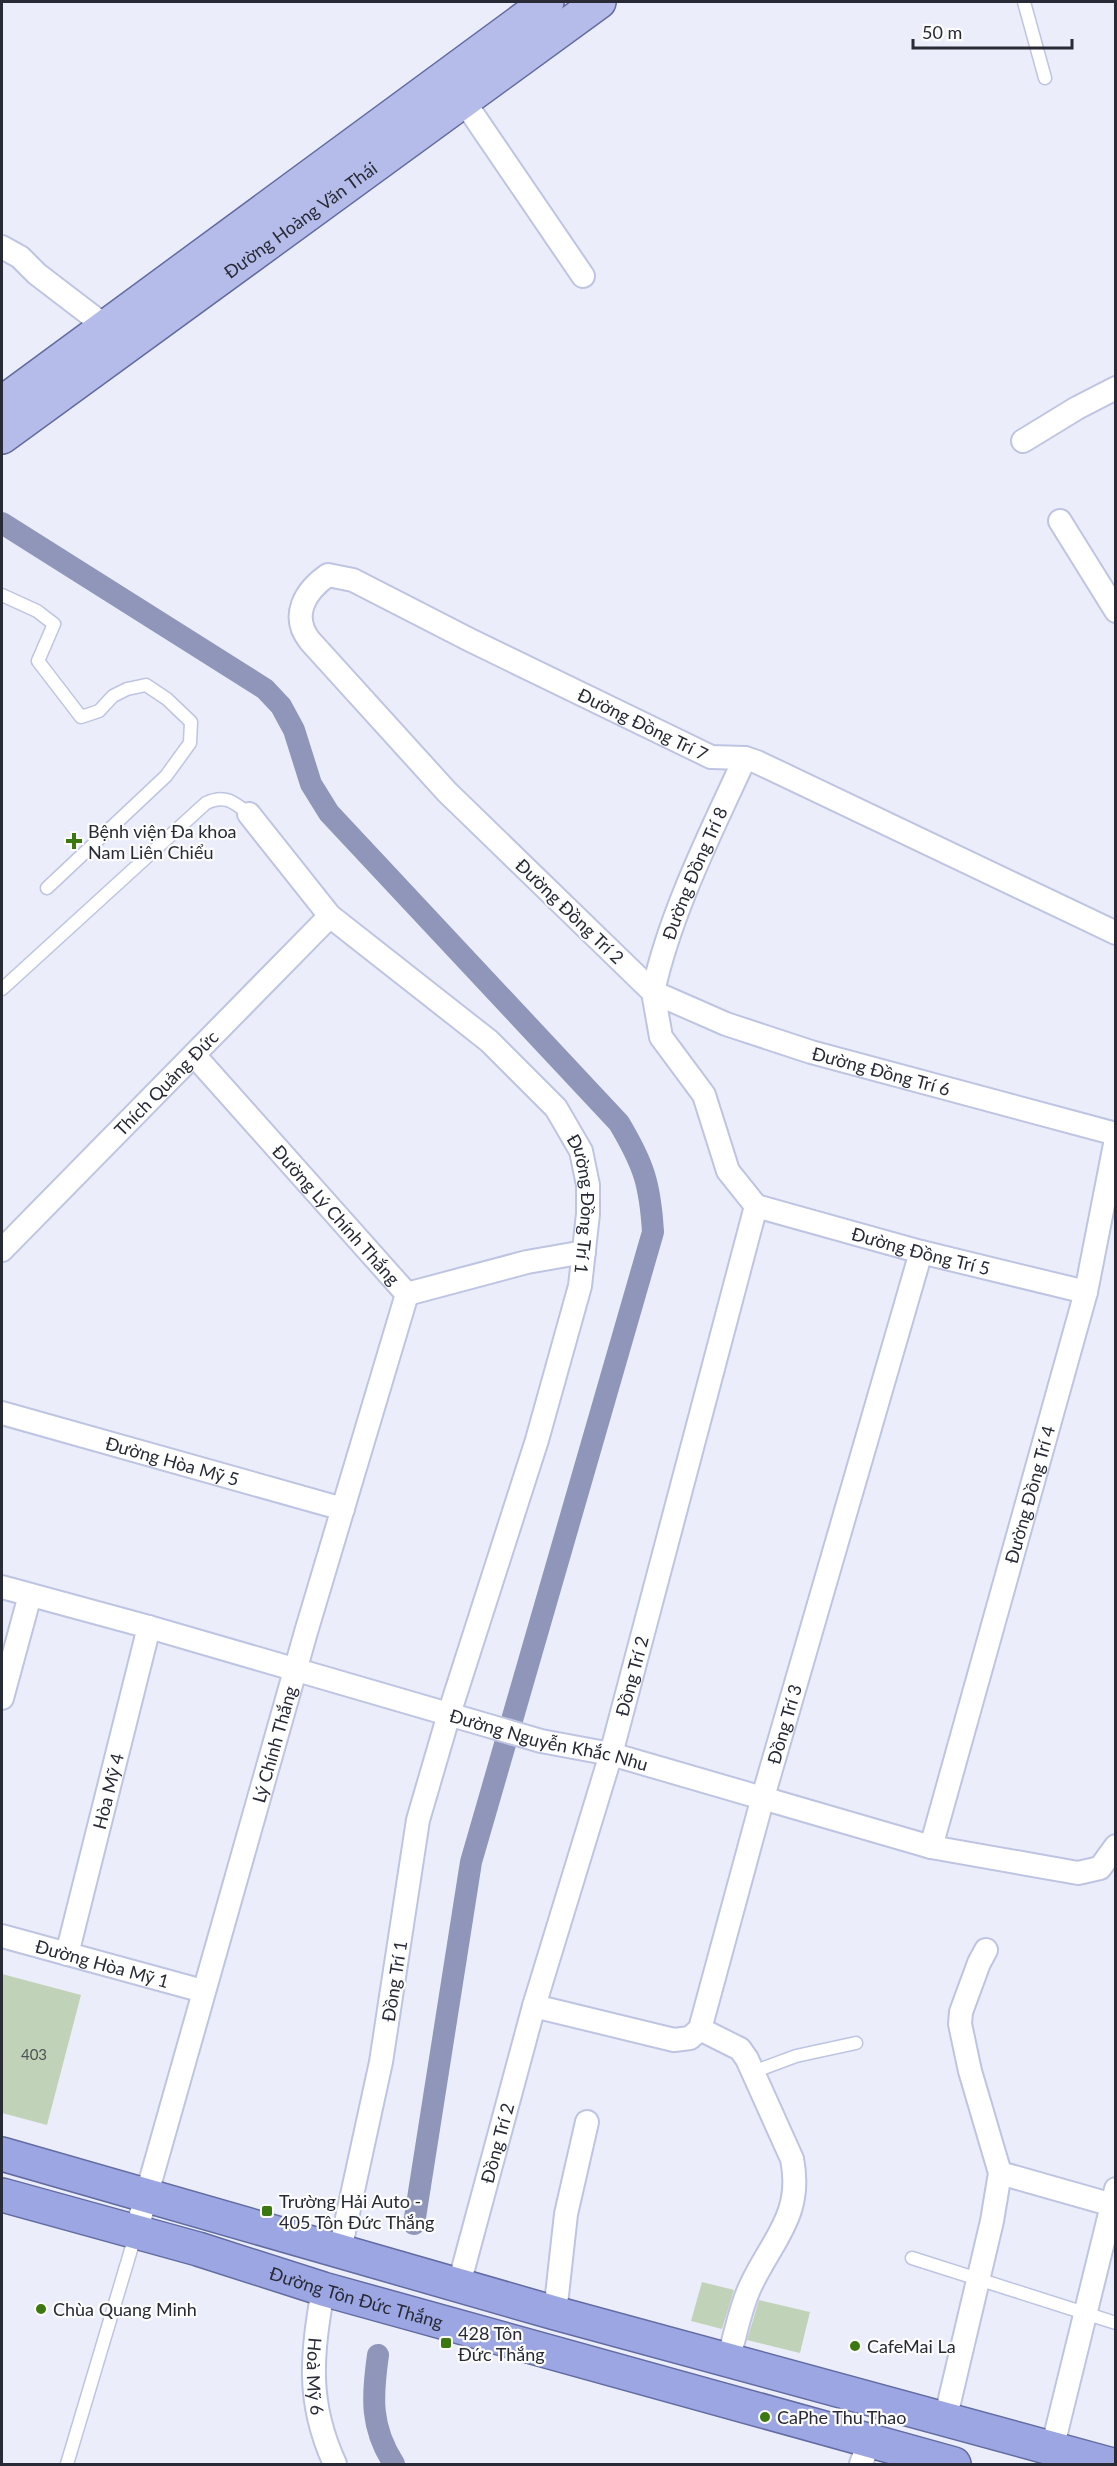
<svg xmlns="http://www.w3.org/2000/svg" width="1117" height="2466" font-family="Lato,sans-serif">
	<rect width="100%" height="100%" fill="#ebeefa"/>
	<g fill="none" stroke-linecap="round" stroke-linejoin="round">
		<g stroke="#8f96b9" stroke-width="22">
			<path d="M2 523 265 689 281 706 294 730 311 784 329 813 619 1123C644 1165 650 1184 653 1232L471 1862 414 2224"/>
			<path d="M378 2355C372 2397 370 2427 394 2464"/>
		</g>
	</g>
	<g fill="#c0d3b8">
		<path d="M2 1974 81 1995 47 2125 2 2113Z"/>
		<path d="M702 2282 734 2290 722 2329 691 2321Z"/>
		<path d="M759 2300 810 2312 800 2353 747 2340Z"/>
	</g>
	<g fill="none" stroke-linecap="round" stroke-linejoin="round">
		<g stroke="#bec4e2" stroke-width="15">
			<g id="service">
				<path d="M1024 2 1045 78"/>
				<path d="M2 595 37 611 54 624 38 661 81 717 99 711 113 696 127 689 146 685 167 699 191 722 190 743 166 776 47 888"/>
				<path d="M2 989 206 803C225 794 234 802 249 814"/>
				<path d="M753 2072 796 2056 856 2043"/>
				<path d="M912 2258 1116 2323"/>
				<path d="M67 2464 136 2233"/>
			</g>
		</g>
		<g stroke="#bec4e2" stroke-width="26">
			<g id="minor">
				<path d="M463 100 583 276"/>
				<path d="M2 247 20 257 37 274 105 326"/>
				<path d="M1023 441 1077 408 1116 388"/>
				<path d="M1060 521 1116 611"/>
				<path id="s1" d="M249 814 330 916 489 1041 556 1108 581 1151 588 1185V1214L580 1286 537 1440 449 1714 418 1820 381 2062 340 2250"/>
				<path id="s2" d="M653 992 726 1024 811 1052 1116 1134"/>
				<path id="s3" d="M653 992C670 913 711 832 745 758"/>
				<path id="s4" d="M194 1055 407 1294"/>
				<path id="s5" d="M756 1206 728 1171 704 1095 661 1037 653 992 447 792 310 641C290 616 305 591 328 575L353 580 470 640 711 757 745 758 757 762 1116 933"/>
				<path id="s6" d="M756 1206 921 1252 1086 1292"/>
				<path id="s7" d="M2 1250 330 916"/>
				<path d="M407 1294 527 1262 584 1252"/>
				<path id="s8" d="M2 1413 343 1509"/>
				<path id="s9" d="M2 1587 149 1627 541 1741 611 1754 931 1847 1078 1873 1100 1868 1116 1846"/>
				<path d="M2 1698 30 1595"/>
				<path id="s10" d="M931 1847 1086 1292 1116 1139"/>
				<path id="s11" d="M2 1936 203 1991"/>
				<path id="s12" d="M67 1954 149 1627"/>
				<path id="s13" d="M534 2006 674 2040 690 2038 700 2029 763 1797 921 1252"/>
				<path d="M700 2029 740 2049 747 2059 792 2159C803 2213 774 2238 752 2283 740 2306 736 2335 728 2359"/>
				<path d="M1000 2173 1116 2206"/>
				<path id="s14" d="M136 2232 306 1632 407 1294"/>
				<path id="s15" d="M459 2284 534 2006 611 1754 756 1206"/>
				<path id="s16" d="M323 2289C312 2355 306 2401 335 2464"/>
				<path d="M555 2313 566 2214 587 2122"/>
				<path d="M945 2420 992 2221 1000 2173 970 2071 960 2024 961 2012 979 1963 986 1950"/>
				<path d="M1052 2449 1116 2189"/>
				<path d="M861 2464 869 2442"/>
			</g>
		</g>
		<g stroke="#636ca2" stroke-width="36">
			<g id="primary">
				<path d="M2 403 547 2"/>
				<path id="s17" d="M2 437 599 2"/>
			</g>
		</g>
		<g stroke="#636ca2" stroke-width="36">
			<g id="trunk">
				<path d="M2 2154 555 2313 1109 2464"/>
				<path id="s18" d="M2 2195 198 2249 323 2289 954 2464"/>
			</g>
		</g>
		<use href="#service" stroke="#fff" stroke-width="12"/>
		<use href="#minor" stroke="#fff" stroke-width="22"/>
		<use href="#primary" stroke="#b5bcea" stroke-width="33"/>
		<use href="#trunk" stroke="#9ca6e3" stroke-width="33"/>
	</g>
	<g fill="#3c7810" stroke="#fbfcfb" stroke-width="2">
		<path d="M71 832h6v6h6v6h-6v6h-6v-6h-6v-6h6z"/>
		<rect x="261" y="2205" width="12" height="12" rx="3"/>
		<circle cx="41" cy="2309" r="6"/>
		<rect x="440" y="2337" width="12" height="12" rx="3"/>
		<circle cx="855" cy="2346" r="6"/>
		<circle cx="765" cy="2417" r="6"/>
	</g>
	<g text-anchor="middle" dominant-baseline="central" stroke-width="4.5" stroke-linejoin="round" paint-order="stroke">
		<g font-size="15" fill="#4e5456">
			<text x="34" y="2054">403</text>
		</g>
		<g font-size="18" fill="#282a35" stroke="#fbfcfb">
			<text stroke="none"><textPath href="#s17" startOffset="369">Đường Hoàng Văn Thái</textPath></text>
			<text stroke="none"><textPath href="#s5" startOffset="1161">Đường Đồng Trí 7</textPath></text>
			<text stroke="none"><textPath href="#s3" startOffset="126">Đường Đồng Trí 8</textPath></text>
			<text transform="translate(570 911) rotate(44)">Đường Đồng Trí 2</text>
			<text stroke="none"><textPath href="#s2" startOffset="242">Đường Đồng Trí 6</textPath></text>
			<text stroke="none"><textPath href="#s7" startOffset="234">Thích Quảng Đức</textPath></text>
			<text stroke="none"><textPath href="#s1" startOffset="530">Đường Đồng Trí 1</textPath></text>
			<text stroke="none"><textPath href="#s4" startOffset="214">Đường Lý Chính Thắng</textPath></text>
			<text stroke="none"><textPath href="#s6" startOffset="171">Đường Đồng Trí 5</textPath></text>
			<text stroke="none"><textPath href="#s8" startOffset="177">Đường Hòa Mỹ 5</textPath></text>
			<text stroke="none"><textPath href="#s10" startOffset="366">Đường Đồng Trí 4</textPath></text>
			<text stroke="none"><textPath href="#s15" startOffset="632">Đồng Trí 2</textPath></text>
			<text stroke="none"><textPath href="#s13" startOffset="490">Đồng Trí 3</textPath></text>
			<text stroke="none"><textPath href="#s9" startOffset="568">Đường Nguyễn Khắc Nhu</textPath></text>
			<text stroke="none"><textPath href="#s14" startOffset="507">Lý Chính Thắng</textPath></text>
			<text stroke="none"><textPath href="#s12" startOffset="168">Hòa Mỹ 4</textPath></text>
			<text stroke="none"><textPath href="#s11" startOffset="104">Đường Hòa Mỹ 1</textPath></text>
			<text transform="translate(394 1981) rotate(-81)">Đồng Trí 1</text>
			<text stroke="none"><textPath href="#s15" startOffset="146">Đồng Trí 2</textPath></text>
			<text stroke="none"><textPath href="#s18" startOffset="369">Đường Tôn Đức Thắng</textPath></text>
			<text stroke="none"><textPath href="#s16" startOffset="88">Hoà Mỹ 6</textPath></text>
		</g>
		<g font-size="18" fill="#282a35" stroke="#fbfcfb" text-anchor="start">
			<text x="88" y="831">Bệnh viện Đa khoa<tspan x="88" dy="21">Nam Liên Chiểu</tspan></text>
			<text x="279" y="2201">Trường Hải Auto -<tspan x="279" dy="21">405 Tôn Đức Thắng</tspan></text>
			<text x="53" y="2309">Chùa Quang Minh</text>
			<text x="458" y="2333">428 Tôn<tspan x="458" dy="21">Đức Thắng</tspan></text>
			<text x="867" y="2346">CafeMai La</text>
			<text x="777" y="2417">CaPhe Thu Thao</text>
		</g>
	</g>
	<rect width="1117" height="2466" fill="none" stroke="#282a35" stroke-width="6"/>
	<path d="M913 39v9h159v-9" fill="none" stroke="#282a35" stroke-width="3"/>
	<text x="922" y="39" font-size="18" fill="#282a35" stroke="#fbfcfb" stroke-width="4.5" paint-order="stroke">50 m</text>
</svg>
